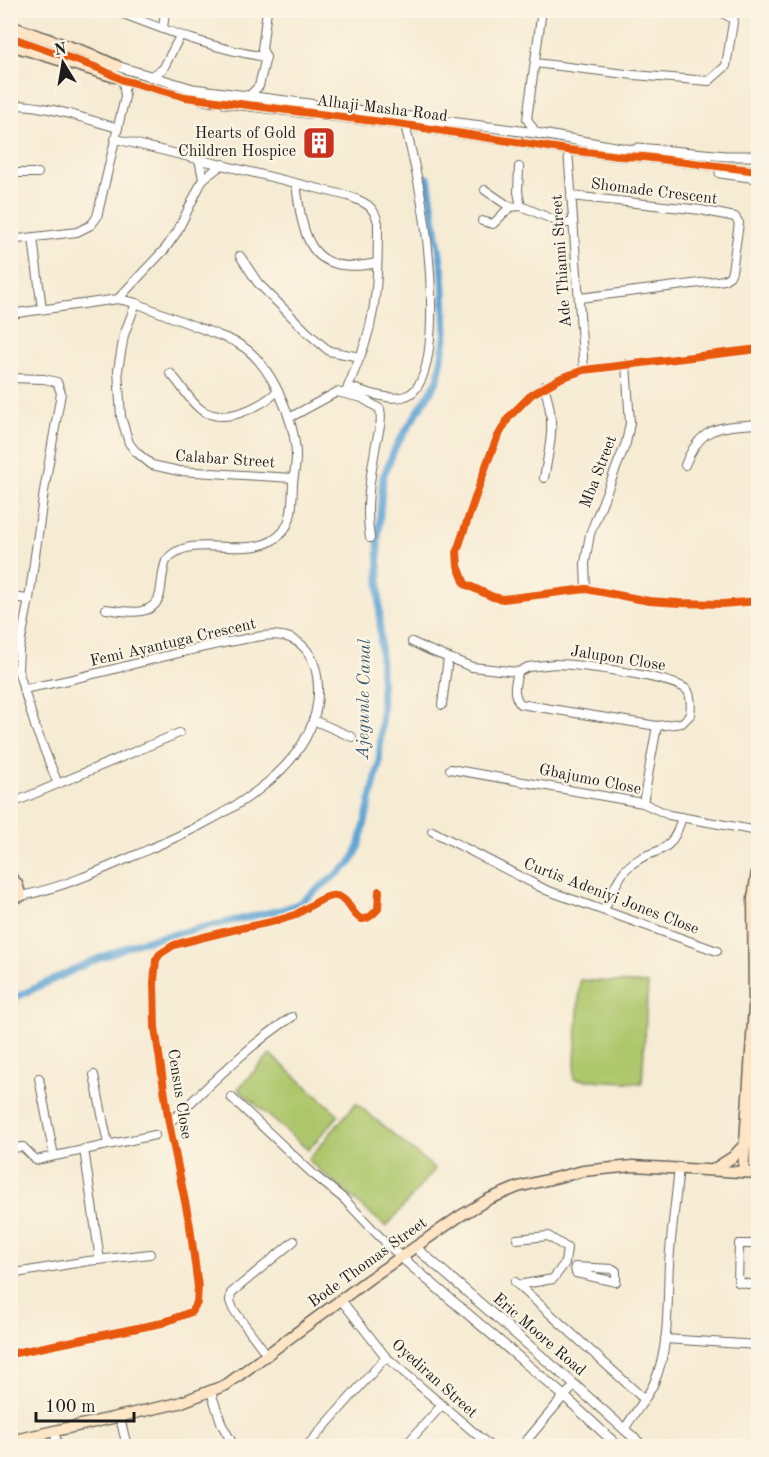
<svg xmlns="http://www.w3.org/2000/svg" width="769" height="1457" font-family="'Old Standard TT',serif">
	<rect width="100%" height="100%" fill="#fcf5e5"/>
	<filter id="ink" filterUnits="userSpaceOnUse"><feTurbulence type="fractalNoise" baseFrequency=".0167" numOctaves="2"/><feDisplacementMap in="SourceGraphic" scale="12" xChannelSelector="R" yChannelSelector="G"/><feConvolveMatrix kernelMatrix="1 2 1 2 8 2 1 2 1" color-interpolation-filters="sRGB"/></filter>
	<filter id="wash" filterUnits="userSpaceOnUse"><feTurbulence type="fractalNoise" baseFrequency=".008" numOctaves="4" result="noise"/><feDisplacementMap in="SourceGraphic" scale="24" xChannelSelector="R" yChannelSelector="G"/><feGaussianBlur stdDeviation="1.35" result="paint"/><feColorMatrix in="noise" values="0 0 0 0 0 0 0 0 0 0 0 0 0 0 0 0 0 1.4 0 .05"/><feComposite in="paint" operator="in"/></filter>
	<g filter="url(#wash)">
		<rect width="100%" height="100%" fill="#f6ebd3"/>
		<g fill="#adc66b" stroke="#647144" stroke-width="1.5">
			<path d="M580 980 648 984 642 1083 574 1079Z"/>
			<path d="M270 1054 339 1115 308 1150 238 1089Z"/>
			<path d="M356 1103 435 1169 386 1227 308 1160Z"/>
		</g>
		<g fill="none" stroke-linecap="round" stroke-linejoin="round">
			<path stroke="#5ea4d4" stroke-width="7" d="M10 1000 90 962 139 942 284 909 300 903 350 864 359 847 379 764 382 711 378 539 383 477 396 446 438 380 446 332 443 274 428 178"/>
		</g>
	</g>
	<g filter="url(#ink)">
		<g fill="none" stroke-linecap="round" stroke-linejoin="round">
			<g stroke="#68645c" stroke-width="10">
				<g id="minor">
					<path d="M113 10C165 30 212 49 266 57"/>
					<path d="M702 10H708"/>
					<path d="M717 10 733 19"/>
					<path d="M163 29 165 10"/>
					<path d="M535 63 634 75 709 81 726 66 735 10"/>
					<path d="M150 77 163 69 180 36"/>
					<path d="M248 97 259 86 266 57 262 49 267 10"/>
					<path d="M10 106C35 101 92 121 118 128"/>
					<path d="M536 133 527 119 542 10"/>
					<path d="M116 139 348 196C364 202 374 205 378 223 378 268 378 315 360 357L329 351 308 333 258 283 240 256"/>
					<path d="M568 150 584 370"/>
					<path d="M199 159 203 179"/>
					<path d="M519 167 518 192 521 206 561 223H573"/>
					<path d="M10 173H38"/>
					<path d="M296 184C303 239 310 277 377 263"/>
					<path d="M485 190 510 207"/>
					<path d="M571 196 701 210 735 217 739 223 732 271 730 276 724 280 580 298"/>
					<path d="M482 221 493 224 510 207 521 206"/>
					<path d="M33 238 42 309"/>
					<path d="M10 240 77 232 91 225 97 217 125 97 123 80"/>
					<path d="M118 299 165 249 177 232 203 179 223 164"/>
					<path d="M136 303 124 335 118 370 121 417 129 443 136 452 152 465 179 471 293 478"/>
					<path d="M10 314 118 299 136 303C160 313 184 322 208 331 217 335 228 338 237 343 270 360 296 421 296 456 296 465 294 474 293 483 292 505 294 528 273 540 244 559 186 531 166 561 162 572 162 583 160 594 154 619 124 611 106 609"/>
					<path d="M758 349 584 370 561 378 532 394 509 417 497 438 487 463 457 551 458 566 465 584 493 597 503 599 586 589 649 601 679 603 722 604 758 601"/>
					<path d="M170 373C181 384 188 399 200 409 223 426 258 408 277 392"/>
					<path d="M10 378 44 379 57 382 61 393 44 491 29 599 10 597"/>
					<path d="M348 387C366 391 393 404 410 394 443 373 429 245 423 210 419 181 412 153 405 125"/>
					<path d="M346 392 360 357"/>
					<path d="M289 418 337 392 362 398 380 409C383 424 377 435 375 450 370 479 365 508 370 538"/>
					<path d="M685 465C701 425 719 427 758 424"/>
					<path d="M544 478C551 441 556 423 544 386"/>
					<path d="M586 589 585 563 590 534 626 443 630 423 626 364"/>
					<path d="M29 599 19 650 18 670 36 729 58 784"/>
					<path d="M412 642 429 650 472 667 518 672"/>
					<path d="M555 664C576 664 678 677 688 691 691 697 691 708 690 715L682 723 657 726 520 704C512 693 515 684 518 672L528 667Z"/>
					<path d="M442 705 448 658"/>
					<path d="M313 720 352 737"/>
					<path d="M450 769 643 803 669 815 758 831"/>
					<path d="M643 803 657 726"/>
					<path d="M10 804 179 733"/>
					<path d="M432 831 546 890 717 951"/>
					<path d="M21 896C65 887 104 869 145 851 211 822 322 773 318 686 317 666 310 646 290 638 275 632 255 637 240 640 186 649 134 665 81 677 62 682 42 685 23 689"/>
					<path d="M604 910C611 897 616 880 626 869 653 843 669 863 682 817"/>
					<path d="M94 1075 108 1144"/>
					<path d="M39 1078 54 1156"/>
					<path d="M231 1097 313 1174 344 1199 381 1238"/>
					<path d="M169 1123C209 1086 246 1047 292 1017"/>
					<path d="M10 1148 23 1147 36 1160 155 1135"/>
					<path d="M84 1149 100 1260"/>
					<path d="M517 1239 548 1236 567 1248 565 1263 553 1279 518 1285"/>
					<path d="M385 1242 401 1257"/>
					<path d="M758 1244H739L738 1282 758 1286"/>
					<path d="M575 1267 613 1269 616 1271V1282L576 1273Z"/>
					<path d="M10 1274 88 1261 150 1254"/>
					<path d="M515 1282 644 1399"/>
					<path d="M341 1300 386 1357 490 1446"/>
					<path d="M665 1339 758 1345"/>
					<path d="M10 1354 162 1323 191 1312 197 1303 198 1287 190 1226 169 1123 155 1027 154 982 156 960 160 954 174 945C195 939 216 934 237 929 256 925 277 922 295 915 305 910 325 894 336 896 354 898 354 937 378 909L379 891"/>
					<path d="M268 1356 233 1309 230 1301 231 1293 294 1241"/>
					<path d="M211 1392 222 1425 234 1446"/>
					<path d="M120 1418 127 1446"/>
					<path d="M624 1430C633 1414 647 1399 654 1383 670 1347 667 1303 669 1264 671 1232 676 1200 679 1167"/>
					<path d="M54 1431 58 1446"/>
					<path d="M307 1446 386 1357"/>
					<path d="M405 1446 442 1405"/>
					<path d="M522 1446 564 1396 575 1386"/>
				</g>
			</g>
			<g stroke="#68645c" stroke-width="11">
				<g id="tertiary">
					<path d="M10 37 87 64"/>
					<path d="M110 64 193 89 536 133 643 152"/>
					<path d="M111 75 123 80 167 92 208 101 405 125 568 150 620 156 644 157 758 171"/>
					<path d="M638 148 726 156H758"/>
					<path d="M720 173 758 178"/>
					<path d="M415 1247 568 1379 643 1446"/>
					<path d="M401 1257 564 1396 618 1446"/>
				</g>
			</g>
			<g stroke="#68645c" stroke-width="13">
				<g id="secondary">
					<path d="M10 26 88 53 117 66"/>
					<path d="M10 45 115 77"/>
					<path d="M10 876 17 884 21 896 10 899"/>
					<path d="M714 1169 733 1157 745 1144"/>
					<path d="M743 1172 754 1007 753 898 758 865"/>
					<path d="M755 1172 754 1121 758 1062"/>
					<path d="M10 1441 179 1403 226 1385 369 1279 460 1216 489 1199 518 1187 583 1171 633 1166 758 1173"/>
				</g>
			</g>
			<use href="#minor" stroke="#fff" stroke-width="8"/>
			<use href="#tertiary" stroke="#fff" stroke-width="9"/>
			<use href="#secondary" stroke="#fde5c5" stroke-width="10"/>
			<g stroke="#fcf5e5" stroke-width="11">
				<g id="cycleway">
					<path d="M10 37 98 68 123 80 185 97 405 125 568 150 620 156 644 157 758 171"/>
					<path d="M758 349 584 370 561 378 532 394 509 417 497 438 487 463 457 551 458 566 465 584 493 597 503 599 586 589 649 601 679 603 722 604 758 601"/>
					<path d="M10 1354 162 1323 191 1312 197 1303 198 1287 190 1226 169 1123 155 1027 154 982 156 960 160 954 174 945C195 939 216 934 237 929 256 925 277 922 295 915 305 910 325 894 336 896 354 898 354 937 378 909L379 891"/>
				</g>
			</g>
			<use href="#cycleway" stroke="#e8590c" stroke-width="8"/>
		</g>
	</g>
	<defs>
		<g id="building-square" transform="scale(1.725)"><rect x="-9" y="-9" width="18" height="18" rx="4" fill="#c8321e" stroke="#fcf5e5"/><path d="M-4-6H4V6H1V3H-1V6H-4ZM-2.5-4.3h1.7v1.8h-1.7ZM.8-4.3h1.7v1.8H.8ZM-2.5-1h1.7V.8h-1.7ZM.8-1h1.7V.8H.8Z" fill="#fff"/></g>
	</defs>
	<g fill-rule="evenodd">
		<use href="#building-square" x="319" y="143"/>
	</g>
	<g text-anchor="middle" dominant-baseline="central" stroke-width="4.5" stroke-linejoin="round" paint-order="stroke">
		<g font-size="16" fill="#1c1c1c" stroke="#fcf5e5">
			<text transform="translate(382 109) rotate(7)">Alhaji Masha Road</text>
			<text transform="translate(654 192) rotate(7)">Shomade Crescent</text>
			<text transform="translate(562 261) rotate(-94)">Ade Thianni Street</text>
			<text transform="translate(225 460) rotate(4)">Calabar Street</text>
			<text transform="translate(599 472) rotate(-69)">Mba Street</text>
			<text transform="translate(173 643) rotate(-13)">Femi Ayantuga Crescent</text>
			<text transform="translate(618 659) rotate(9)">Jalupon Close</text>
			<text transform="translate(590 780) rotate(11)">Gbajumo Close</text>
			<text transform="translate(611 897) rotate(21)">Curtis Adeniyi Jones Close</text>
			<text transform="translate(179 1094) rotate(81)">Census Close</text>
			<text transform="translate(368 1263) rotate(-36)">Bode Thomas Street</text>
			<text transform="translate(539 1335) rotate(41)">Eric Moore Road</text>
			<text transform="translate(434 1379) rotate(42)">Oyediran Street</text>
		</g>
		<g font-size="16" fill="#1c1c1c" stroke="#fcf5e5" text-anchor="end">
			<text x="296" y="134">Hearts of Gold<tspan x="296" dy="18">Children Hospice</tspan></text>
		</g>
		<g font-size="18" font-style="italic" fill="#3a596f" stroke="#fcf5e5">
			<text transform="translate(364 699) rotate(-89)">Ajegunle Canal</text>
		</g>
	</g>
	<rect width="769" height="1457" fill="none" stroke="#fcf5e5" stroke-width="36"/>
	<g transform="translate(63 63) rotate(349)" stroke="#fcf5e5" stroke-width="4.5" paint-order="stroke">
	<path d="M0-4.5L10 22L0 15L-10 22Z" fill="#1c1c1c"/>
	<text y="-9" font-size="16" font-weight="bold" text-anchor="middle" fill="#1c1c1c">N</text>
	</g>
	<path d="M36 1412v9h98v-9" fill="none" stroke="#1c1c1c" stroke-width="3"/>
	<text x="45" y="1412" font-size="18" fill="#1c1c1c" stroke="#fcf5e5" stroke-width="4.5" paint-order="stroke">100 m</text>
</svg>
